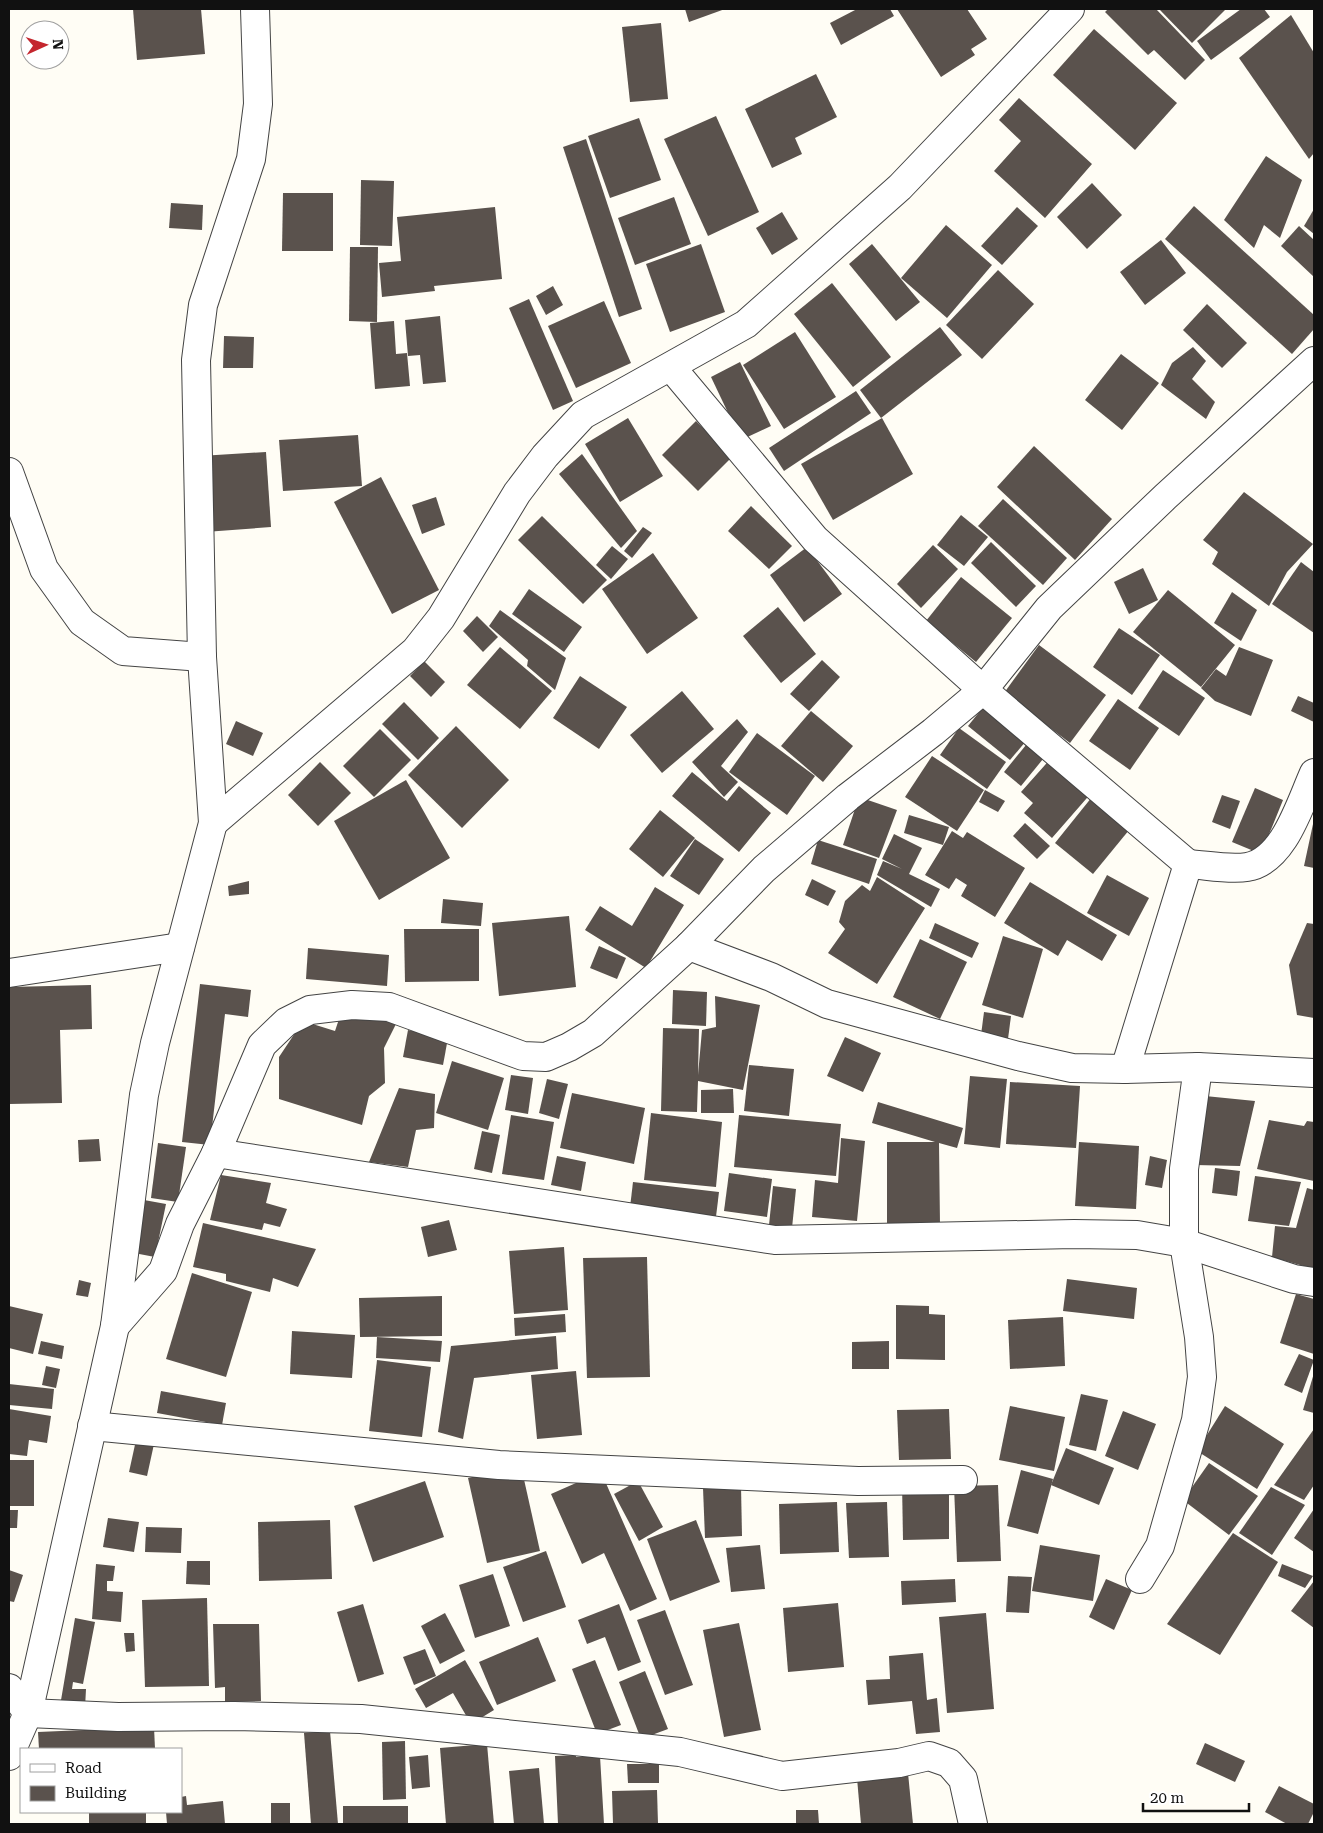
<svg xmlns="http://www.w3.org/2000/svg" width="1323" height="1833" font-family="'Roboto Serif',serif">
	<rect width="100%" height="100%" fill="#fffdf5"/>
	<g fill="#5a524d">
		<path d="M133 9H201L205 54 137 60Z"/>
		<path d="M685 9H725L689 22Z"/>
		<path d="M857 9H890L894 16 841 45 830 23Z"/>
		<path d="M897 9H967L987 39 971 49 975 55 941 77Z"/>
		<path d="M1108 9H1156L1205 60 1185 80 1154 50 1148 55 1105 12Z"/>
		<path d="M1159 9H1226L1192 43Z"/>
		<path d="M1241 9H1264L1270 17 1211 60 1197 41Z"/>
		<path d="M1291 15 1314 53V153L1309 159 1239 58Z"/>
		<path d="M661 23 668 99 630 102 622 27Z"/>
		<path d="M1094 29 1177 103 1135 150 1053 75Z"/>
		<path d="M816 74 837 117 795 138 802 154 772 168 745 109Z"/>
		<path d="M1019 98 1092 164 1045 218 994 171 1021 141 999 120Z"/>
		<path d="M716 116 759 212 708 236 664 139Z"/>
		<path d="M639 118 661 180 610 198 588 136Z"/>
		<path d="M586 139 642 309 619 317 563 147Z"/>
		<path d="M1266 156 1302 180 1280 238 1264 225 1254 248 1224 220Z"/>
		<path d="M361 180 394 181 392 246 360 245Z"/>
		<path d="M1092 183 1122 215 1087 249 1057 217Z"/>
		<path d="M283 193H333V251H282Z"/>
		<path d="M674 197 691 244 635 265 618 218Z"/>
		<path d="M171 203 203 205 202 230 169 228Z"/>
		<path d="M1194 206 1314 315V329L1292 354 1165 239Z"/>
		<path d="M495 207 502 279 434 286 435 291 382 297 379 263 401 261 397 217Z"/>
		<path d="M1017 207 1038 226 1002 265 981 246Z"/>
		<path d="M1314 209V234L1304 226Z"/>
		<path d="M782 212 798 239 772 255 756 228Z"/>
		<path d="M946 225 992 265 947 318 901 278Z"/>
		<path d="M1299 226 1314 240V277L1281 246Z"/>
		<path d="M1161 240 1186 273 1145 305 1120 272Z"/>
		<path d="M701 244 725 312 670 332 646 264Z"/>
		<path d="M872 244 920 302 896 321 849 264Z"/>
		<path d="M350 247H378L377 322 349 321Z"/>
		<path d="M998 270 1034 304 982 359 946 325Z"/>
		<path d="M832 283 891 357 853 387 794 314Z"/>
		<path d="M553 286 563 305 546 315 536 296Z"/>
		<path d="M529 299 573 401 553 410 509 308Z"/>
		<path d="M604 301 631 363 576 388 548 326Z"/>
		<path d="M1207 304 1247 343 1222 368 1183 330Z"/>
		<path d="M440 316 446 382 423 384 420 355 408 356 405 320Z"/>
		<path d="M394 321 396 354 407 353 410 386 375 389 370 323Z"/>
		<path d="M940 327 962 355 881 418 860 390Z"/>
		<path d="M795 332 836 397 784 429 743 365Z"/>
		<path d="M224 336 254 337 253 368H223Z"/>
		<path d="M1193 347 1206 361 1192 379 1215 402 1206 419 1161 385 1172 363Z"/>
		<path d="M1121 354 1159 383 1122 430 1085 400Z"/>
		<path d="M740 362 771 426 741 440 711 377Z"/>
		<path d="M856 391 871 413 784 471 769 448Z"/>
		<path d="M628 418 663 476 620 502 585 444Z"/>
		<path d="M882 418 913 474 833 520 801 464Z"/>
		<path d="M696 421 732 457 698 491 662 455Z"/>
		<path d="M358 435 362 486 283 491 279 440Z"/>
		<path d="M1034 446 1112 519 1075 560 997 487Z"/>
		<path d="M266 452 271 527 205 532 200 456Z"/>
		<path d="M582 454 637 531 621 548 559 474Z"/>
		<path d="M381 477 439 590 392 614 334 502Z"/>
		<path d="M1244 492 1313 544 1287 572 1269 606 1212 564 1218 552 1203 540Z"/>
		<path d="M436 497 445 525 422 534 412 505Z"/>
		<path d="M1003 499 1067 558 1043 585 978 526Z"/>
		<path d="M751 506 792 546 769 569 728 531Z"/>
		<path d="M961 515 988 537 964 566 937 545Z"/>
		<path d="M542 516 607 580 583 604 518 540Z"/>
		<path d="M643 527 652 533 632 558 624 551Z"/>
		<path d="M991 542 1036 586 1016 607 971 563Z"/>
		<path d="M933 545 958 569 921 608 897 584Z"/>
		<path d="M612 546 628 559 611 579 596 565Z"/>
		<path d="M807 547 842 594 804 622 770 575Z"/>
		<path d="M653 553 698 618 647 654 602 589Z"/>
		<path d="M1301 562 1314 572V633L1272 604Z"/>
		<path d="M1143 568 1158 600 1129 614 1114 582Z"/>
		<path d="M961 577 1012 618 976 662 926 621Z"/>
		<path d="M529 589 582 627 564 652 512 614Z"/>
		<path d="M1168 590 1235 645 1201 687 1133 632Z"/>
		<path d="M1232 592 1257 610 1241 641 1214 623Z"/>
		<path d="M778 607 816 654 781 683 743 636Z"/>
		<path d="M500 610 566 658 555 690 527 666 528 660 489 626Z"/>
		<path d="M477 616 498 637 483 652 463 631Z"/>
		<path d="M1119 628 1160 655 1132 695 1093 667Z"/>
		<path d="M1039 645 1106 695 1070 743 1004 693Z"/>
		<path d="M500 647 552 691 520 729 467 685Z"/>
		<path d="M1239 647 1273 660 1251 716 1215 701 1201 688 1216 669 1226 676Z"/>
		<path d="M822 660 840 677 809 711 790 694Z"/>
		<path d="M424 661 445 682 431 697 410 676Z"/>
		<path d="M1163 670 1205 698 1179 736 1138 708Z"/>
		<path d="M580 676 627 707 599 749 553 718Z"/>
		<path d="M682 691 714 729 662 773 630 735Z"/>
		<path d="M1298 696 1314 703V722L1291 711Z"/>
		<path d="M1118 699 1159 728 1130 770 1089 741Z"/>
		<path d="M404 702 439 738 418 760 382 724Z"/>
		<path d="M984 706 1026 741 1010 760 968 726Z"/>
		<path d="M811 711 853 746 823 782 781 746Z"/>
		<path d="M737 719 748 732 721 766 738 782 724 797 692 762Z"/>
		<path d="M236 721 263 733 253 756 226 744Z"/>
		<path d="M456 726 509 780 462 828 408 775Z"/>
		<path d="M959 728 1006 762 987 789 940 755Z"/>
		<path d="M380 729 411 760 374 797 343 766Z"/>
		<path d="M757 733 815 776 787 815 729 772Z"/>
		<path d="M1026 745 1043 759 1021 786 1004 772Z"/>
		<path d="M932 756 984 790 957 831 905 797Z"/>
		<path d="M1053 756 1093 791 1052 838 1024 813 1033 803 1021 792Z"/>
		<path d="M320 762 351 793 318 826 288 795Z"/>
		<path d="M692 772 727 801 739 786 771 813 739 852 672 796Z"/>
		<path d="M406 780 450 858 379 900 334 821Z"/>
		<path d="M1255 788 1283 800 1261 854 1232 842Z"/>
		<path d="M985 790 1005 801 998 812 979 802Z"/>
		<path d="M1096 792 1134 824 1093 874 1055 843Z"/>
		<path d="M1222 795 1240 801 1230 829 1212 822Z"/>
		<path d="M859 797 897 810 879 858 843 845Z"/>
		<path d="M660 810 695 838 663 877 629 849Z"/>
		<path d="M909 815 949 827 943 845 904 833Z"/>
		<path d="M1025 823 1050 846 1037 859 1013 836Z"/>
		<path d="M1313 824H1314V868L1304 866Z"/>
		<path d="M952 831 963 838 967 832 1025 868 995 917 961 896 967 885 956 878 949 889 925 875Z"/>
		<path d="M894 834 922 848 909 874 940 889 931 907 877 875 883 861 902 869 882 859Z"/>
		<path d="M695 839 724 859 699 895 670 876Z"/>
		<path d="M818 840 877 859 869 884 811 864Z"/>
		<path d="M1107 875 1149 898 1129 936 1087 913Z"/>
		<path d="M877 877 925 908 877 984 828 953 845 929 839 922 845 901 862 885 870 891Z"/>
		<path d="M812 879 836 891 828 906 805 895Z"/>
		<path d="M249 881V894L229 896 228 886Z"/>
		<path d="M1030 882 1117 935 1102 961 1067 940 1058 956 1004 923Z"/>
		<path d="M655 887 684 905 646 968 585 930 600 906 632 926Z"/>
		<path d="M443 899 483 903 481 926 441 923Z"/>
		<path d="M569 916 576 987 499 996 492 923Z"/>
		<path d="M935 923 979 943 972 958 929 938Z"/>
		<path d="M1307 923 1314 924V1018L1297 1015 1289 965Z"/>
		<path d="M404 929H479V981L405 982Z"/>
		<path d="M1003 936 1043 949 1023 1018 982 1005Z"/>
		<path d="M920 939 967 962 940 1019 893 997Z"/>
		<path d="M599 946 626 958 617 979 590 968Z"/>
		<path d="M308 948 389 955 387 986 306 979Z"/>
		<path d="M200 984 251 990 248 1017 225 1014 210 1145 182 1142Z"/>
		<path d="M91 985 92 1029 60 1030 62 1103 9 1104V987Z"/>
		<path d="M673 990 707 992 706 1026 672 1024Z"/>
		<path d="M715 996 760 1005 743 1090 698 1081 697 1112 661 1111 663 1028 699 1029 698 1075 702 1030 716 1027Z"/>
		<path d="M342 1010 397 1022 384 1048 385 1083 369 1096 362 1125 279 1099V1057L303 1021 335 1031Z"/>
		<path d="M984 1012 1011 1016 1008 1039 981 1035Z"/>
		<path d="M408 1030 448 1038 443 1065 403 1057Z"/>
		<path d="M845 1037 881 1053 863 1092 827 1076Z"/>
		<path d="M452 1061 504 1078 488 1130 436 1113Z"/>
		<path d="M749 1065 794 1069 789 1116 744 1111Z"/>
		<path d="M511 1075 533 1078 528 1114 505 1110Z"/>
		<path d="M970 1076 1007 1079 1000 1148 964 1144Z"/>
		<path d="M547 1079 568 1084 559 1119 539 1113Z"/>
		<path d="M1010 1082 1080 1086 1076 1148 1006 1144Z"/>
		<path d="M399 1088 435 1094 434 1128 416 1130 408 1167 369 1162Z"/>
		<path d="M733 1089 734 1113H701V1090Z"/>
		<path d="M572 1093 645 1108 634 1164 560 1148Z"/>
		<path d="M1205 1096 1255 1101 1240 1166 1195 1165Z"/>
		<path d="M878 1102 963 1128 957 1148 939 1143 940 1225 887 1226V1142H935L872 1123Z"/>
		<path d="M651 1113 722 1122 716 1187 644 1180Z"/>
		<path d="M511 1115 554 1122 544 1180 502 1174Z"/>
		<path d="M739 1115 841 1124 836 1176 734 1167Z"/>
		<path d="M1269 1120 1304 1126 1307 1121 1314 1122V1181L1257 1169Z"/>
		<path d="M482 1131 500 1135 492 1173 474 1169Z"/>
		<path d="M841 1138 865 1141 857 1221 812 1217 815 1180 838 1183Z"/>
		<path d="M99 1139 101 1161 79 1162 78 1140Z"/>
		<path d="M1079 1142 1139 1146 1136 1209 1075 1206Z"/>
		<path d="M158 1143 186 1147 178 1202 151 1198Z"/>
		<path d="M557 1156 586 1162 581 1191 551 1185Z"/>
		<path d="M1150 1156 1167 1160 1162 1188 1145 1185Z"/>
		<path d="M1215 1168 1240 1171 1237 1196 1212 1193Z"/>
		<path d="M729 1173 772 1179 767 1217 724 1211Z"/>
		<path d="M221 1175 271 1183 266 1203 287 1209 280 1227 264 1223 262 1230 210 1220Z"/>
		<path d="M1255 1176 1301 1182 1289 1226 1248 1221Z"/>
		<path d="M633 1182 719 1192 715 1225 629 1216Z"/>
		<path d="M773 1186 796 1189 792 1228 769 1225Z"/>
		<path d="M1307 1188 1314 1190V1269L1272 1257 1275 1226 1296 1228Z"/>
		<path d="M144 1200 166 1204 155 1257 134 1253Z"/>
		<path d="M449 1220 457 1250 428 1257 421 1227Z"/>
		<path d="M203 1223 316 1249 298 1287 273 1278 270 1292 226 1281V1274L193 1267Z"/>
		<path d="M564 1247 568 1310 514 1314 509 1251Z"/>
		<path d="M647 1257 650 1377 587 1378 583 1258Z"/>
		<path d="M192 1273 252 1292 226 1377 166 1359Z"/>
		<path d="M1067 1279 1137 1288 1134 1319 1063 1311Z"/>
		<path d="M79 1280 91 1283 88 1297 76 1295Z"/>
		<path d="M1296 1294 1314 1299V1354L1280 1343Z"/>
		<path d="M442 1296V1336L360 1337 359 1298Z"/>
		<path d="M896 1305 929 1306V1314L945 1315V1360L896 1359Z"/>
		<path d="M9 1306 43 1314 33 1354 9 1348Z"/>
		<path d="M565 1314 566 1332 515 1336 514 1318Z"/>
		<path d="M1063 1317 1065 1366 1010 1369 1008 1320Z"/>
		<path d="M292 1331 355 1335 352 1378 290 1374Z"/>
		<path d="M556 1336 558 1369 474 1378 463 1439 438 1432 451 1346Z"/>
		<path d="M377 1337 442 1341 440 1362 376 1358Z"/>
		<path d="M41 1341 64 1346 62 1359 38 1354Z"/>
		<path d="M889 1341V1369H852V1342Z"/>
		<path d="M1299 1354 1314 1360 1302 1393 1284 1385Z"/>
		<path d="M377 1360 431 1367 422 1437 369 1431Z"/>
		<path d="M46 1366 60 1369 56 1388 42 1385Z"/>
		<path d="M576 1371 582 1435 537 1439 531 1375Z"/>
		<path d="M1314 1373V1413L1303 1410Z"/>
		<path d="M9 1384 54 1389 52 1409 9 1405Z"/>
		<path d="M161 1391 226 1403 222 1425 157 1413Z"/>
		<path d="M1081 1394 1108 1400 1096 1451 1069 1445Z"/>
		<path d="M1010 1406 1065 1417 1054 1471 999 1460Z"/>
		<path d="M1225 1406 1284 1444 1257 1489 1197 1451Z"/>
		<path d="M9 1409 51 1416 47 1443 29 1440 27 1456 9 1454Z"/>
		<path d="M949 1409 951 1459 899 1460 897 1410Z"/>
		<path d="M1123 1411 1156 1424 1138 1470 1105 1456Z"/>
		<path d="M1314 1429V1485L1304 1500 1274 1485Z"/>
		<path d="M136 1440 154 1444 147 1476 129 1472Z"/>
		<path d="M1066 1448 1114 1468 1099 1505 1051 1485Z"/>
		<rect x="9" y="1460" width="25" height="46"/>
		<path d="M1209 1463 1258 1496 1229 1535 1183 1500Z"/>
		<path d="M521 1466 540 1551 487 1563 468 1478Z"/>
		<path d="M1021 1470 1053 1479 1038 1534 1007 1526Z"/>
		<path d="M601 1472 657 1599 630 1611 604 1553 582 1564 551 1494Z"/>
		<path d="M425 1481 444 1537 373 1562 354 1506Z"/>
		<path d="M638 1481 663 1527 639 1541 614 1494Z"/>
		<path d="M902 1482H949V1539L903 1540Z"/>
		<path d="M998 1485 1001 1561 957 1562 954 1486Z"/>
		<path d="M741 1486 742 1536 705 1538 703 1488Z"/>
		<path d="M1271 1487 1305 1505 1272 1555 1239 1533Z"/>
		<path d="M837 1502 839 1552 780 1554 779 1504Z"/>
		<path d="M887 1502 889 1557 849 1558 846 1503Z"/>
		<path d="M1314 1509V1552L1294 1538Z"/>
		<path d="M9 1510H18L17 1528H9Z"/>
		<path d="M108 1518 139 1522 134 1552 103 1547Z"/>
		<path d="M330 1520 332 1579 259 1581 258 1522Z"/>
		<path d="M696 1520 720 1582 670 1601 647 1539Z"/>
		<path d="M146 1527 182 1528 181 1553 145 1552Z"/>
		<path d="M1233 1533 1278 1562 1220 1655 1167 1624Z"/>
		<path d="M760 1545 765 1589 731 1592 726 1548Z"/>
		<path d="M1040 1545 1100 1555 1093 1601 1032 1591Z"/>
		<path d="M546 1551 566 1607 523 1622 503 1567Z"/>
		<path d="M187 1561H210V1585L186 1584Z"/>
		<path d="M96 1564 115 1566 113 1581H107V1591L123 1592 121 1622 92 1619Z"/>
		<path d="M1282 1564 1313 1576 1305 1588 1278 1576Z"/>
		<path d="M9 1570 23 1575 14 1602 9 1601Z"/>
		<path d="M493 1574 510 1626 475 1638 459 1585Z"/>
		<path d="M1008 1576 1032 1577 1029 1613 1006 1612Z"/>
		<path d="M955 1579 956 1602 902 1605 901 1581Z"/>
		<path d="M1106 1579 1132 1590 1114 1630 1089 1617Z"/>
		<path d="M1314 1581V1628L1291 1611Z"/>
		<path d="M207 1598 209 1686 145 1687 142 1600Z"/>
		<path d="M838 1603 844 1667 788 1672 783 1608Z"/>
		<path d="M363 1604 384 1674 358 1682 337 1612Z"/>
		<path d="M619 1604 641 1662 618 1671 605 1637 587 1644 578 1620Z"/>
		<path d="M665 1610 693 1685 665 1695 637 1620Z"/>
		<path d="M445 1613 465 1651 440 1664 421 1626Z"/>
		<path d="M986 1613 994 1709 947 1713 939 1617Z"/>
		<path d="M75 1618 95 1622 83 1684 73 1682 72 1689H86L85 1708 60 1706Z"/>
		<path d="M739 1623 761 1730 724 1737 703 1630Z"/>
		<path d="M213 1624H259L261 1701 225 1702V1687L215 1688Z"/>
		<path d="M124 1633H134L135 1651 126 1652Z"/>
		<path d="M538 1637 556 1681 497 1705 479 1662Z"/>
		<path d="M425 1649 436 1676 414 1685 403 1657Z"/>
		<path d="M923 1653 927 1700 937 1698 940 1732 916 1734 912 1701 868 1705 866 1680 890 1679 889 1656Z"/>
		<path d="M465 1660 494 1710 471 1724 453 1693 426 1708 415 1689Z"/>
		<path d="M595 1660 621 1725 597 1734 572 1669Z"/>
		<path d="M645 1671 668 1729 641 1739 619 1682Z"/>
		<path d="M154 1727 155 1749H39L38 1732Z"/>
		<path d="M330 1731 338 1824H311L304 1733Z"/>
		<path d="M405 1741 406 1799 383 1800 382 1742Z"/>
		<path d="M1205 1743 1245 1761 1235 1782 1196 1764Z"/>
		<path d="M487 1744 494 1824H446L440 1748Z"/>
		<path d="M428 1755 430 1787 412 1789 409 1757Z"/>
		<path d="M576 1755V1757L600 1756 604 1824H558L555 1756Z"/>
		<path d="M627 1764H659V1783H628Z"/>
		<path d="M539 1768 544 1824H514L509 1771Z"/>
		<path d="M908 1773 913 1824H861L857 1778Z"/>
		<path d="M1279 1786 1314 1804V1812L1308 1824H1287L1265 1812Z"/>
		<path d="M657 1790 658 1824H613L612 1791Z"/>
		<path d="M186 1796 187 1805 223 1801 225 1824H167L166 1812H181V1797Z"/>
		<rect x="271" y="1803" width="19" height="21"/>
		<rect x="343" y="1806" width="65" height="18"/>
		<path d="M796 1810H818L819 1824H796Z"/>
		<rect x="89" y="1812" width="57" height="12"/>
	</g>
	<g fill="none" stroke-linecap="round" stroke-linejoin="round">
		<g stroke="#444" stroke-width="30">
			<g id="street">
				<path d="M671 367 815 539 983 690 1188 864 1125 1069"/>
				<path d="M9 472 44 569 82 622 123 651 202 657"/>
				<path d="M213 823 415 651 441 618 517 493 545 456 583 415 746 324 900 187 1070 9"/>
				<path d="M1188 864C1206 865 1229 870 1247 867 1284 861 1300 804 1314 773"/>
				<path d="M689 946 771 977 827 1004 1018 1056 1072 1068 1125 1069 1198 1067 1314 1073"/>
				<path d="M9 973 180 947"/>
				<path d="M216 1153 775 1240 1074 1234 1137 1235 1184 1243 1294 1279 1314 1282"/>
				<path d="M115 1326 163 1271 180 1224 216 1153 262 1045 286 1022 310 1010 352 1005 389 1007 523 1056 546 1057 569 1047 593 1033 689 946 764 869 848 797 933 732 983 690 1049 608 1165 497 1314 361"/>
				<path d="M92 1426 499 1465 858 1481 963 1480"/>
				<path d="M1140 1579 1160 1546 1196 1420 1202 1377 1199 1337 1184 1243V1169L1198 1067"/>
				<path d="M9 1688 28 1713 118 1717 234 1716 361 1719 680 1752 782 1776 899 1763 929 1756 949 1763 963 1779 973 1824"/>
				<path d="M9 1756 28 1713 115 1326 144 1095 155 1043 213 823 202 657 196 360 203 305 251 159 258 104 255 9"/>
			</g>
		</g>
		<use href="#street" stroke="#fff" stroke-width="28"/>
	</g>
	<rect width="1323" height="1833" fill="none" stroke="#111111" stroke-width="20"/>
	<rect x="20" y="1748" width="162" height="65" fill="#ffffff" stroke="#a0a0a0"/>
	<rect x="30" y="1764" width="25" height="8" fill="#ffffff" stroke="#a0a0a0"/>
	<text x="65" y="1773" font-size="15" fill="#111111">Road</text>
	<rect x="30" y="1786" width="25" height="15" fill="#5a524d" stroke="#a0a0a0"/>
	<text x="65" y="1798" font-size="15" fill="#111111">Building</text>
	<g transform="translate(45 45) rotate(87)"><circle r="24" fill="#ffffff" stroke="#a0a0a0"/>
	<path d="M0-4L9 19L0 12L-9 19Z" fill="#c4262e"/>
	<text y="-8" font-size="14" font-weight="bold" text-anchor="middle" fill="#111111">N</text>
	</g>
	<path d="M1143 1803v8h106v-8" fill="none" stroke="#111111" stroke-width="2.5"/>
	<text x="1150" y="1803" font-size="15" fill="#111111" stroke="#ffffff" stroke-width="4" paint-order="stroke">20 m</text>
</svg>
